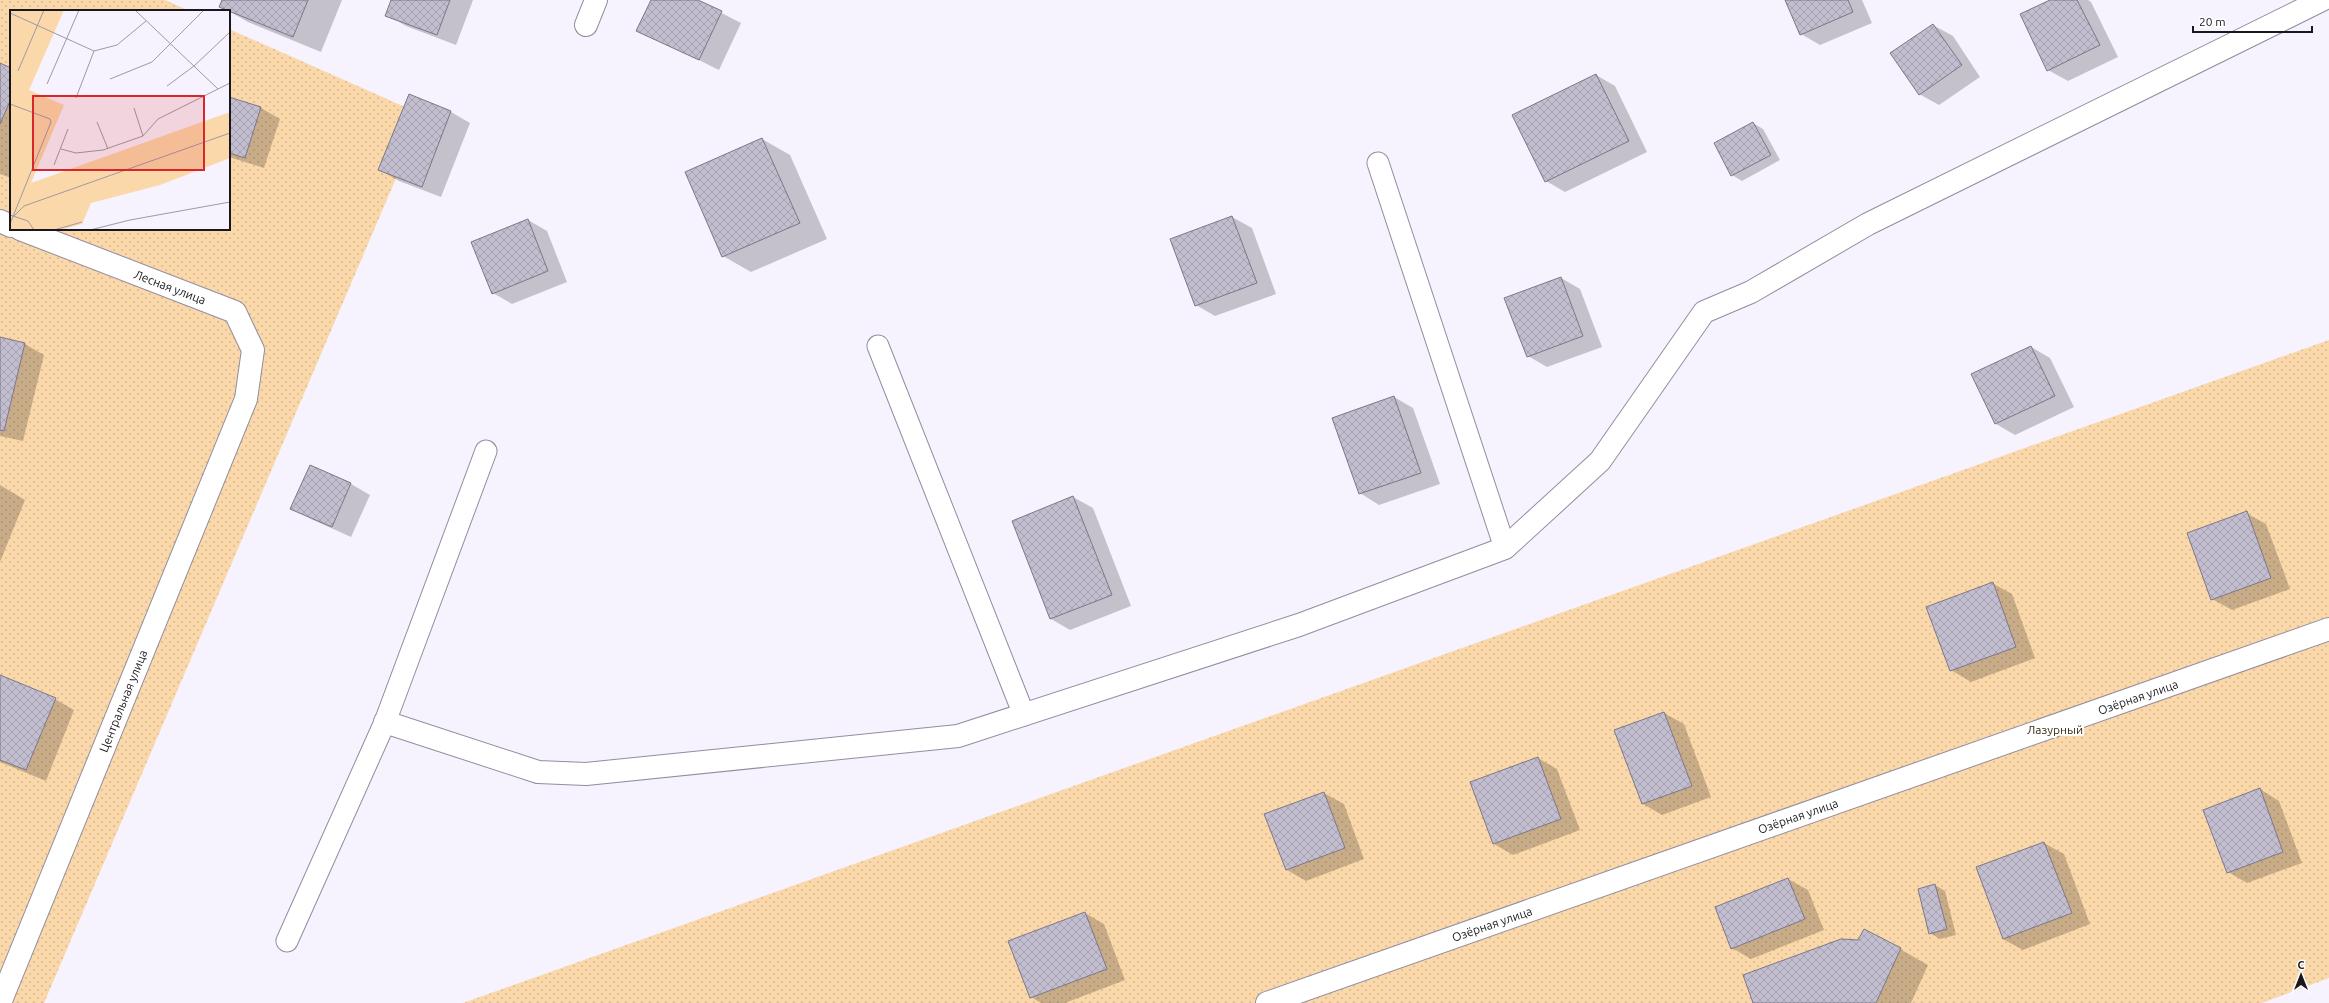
<svg xmlns="http://www.w3.org/2000/svg" width="2329" height="1003" font-family="Ubuntu,sans-serif">
	<defs>
		<pattern id="park-dots" width="8" height="8" patternUnits="userSpaceOnUse"><rect width="8" height="8" fill="#fbd8a9"/><path d="M2 2h.1M6 6h.1" fill="none" stroke="#d7b991" stroke-width="1.8" stroke-linecap="round"/></pattern>
		<pattern id="building-cross-hatch" width="8" height="8" patternUnits="userSpaceOnUse"><rect width="8" height="8" fill="#c3bdd0"/><path d="M0 0l8 8M0 8l8-8" fill="none" stroke="#a7a2b2"/></pattern>
	</defs>
	<rect width="100%" height="100%" fill="#f6f2fe"/>
	<g fill="url(#park-dots)">
		<path d="M0 0H165L190 11H11V229H229V29L423 115 44 1003H0Z"/>
		<path d="M2329 340V978L2262 1003H463Z"/>
	</g>
	<g fill="#0003">
		<path d="M223 0H342L321 52 248 22 220 6Z"/>
		<path d="M392 0H473L456 45 406 26 387 15Z"/>
		<path d="M652 0H696L741 23 719 70 638 30Z"/>
		<path d="M1786 0H1862L1872 23 1820 45 1801 34Z"/>
		<path d="M2053 0H2088L2091 2 2118 57 2068 81 2048 70Z"/>
		<path d="M1933 25 1953 36 1980 77 1939 105 1919 94Z"/>
		<path d="M0 64 11 69V178L0 174Z"/>
		<path d="M1596 75 1615 86 1647 152 1565 192 1546 181Z"/>
		<path d="M409 95 451 112 470 123 441 197 399 181 380 170Z"/>
		<path d="M229 98 261 108 280 119 264 168 229 157Z"/>
		<path d="M1753 123 1763 129 1780 160 1742 181 1732 175Z"/>
		<path d="M762 139 790 155 827 239 751 272 723 256Z"/>
		<path d="M1232 217 1252 228 1276 294 1215 316 1196 305Z"/>
		<path d="M528 220 547 231 567 282 512 304 493 293Z"/>
		<path d="M1561 278 1580 289 1602 347 1547 367 1528 356Z"/>
		<path d="M0 338 25 344 44 355 23 441 0 436Z"/>
		<path d="M2031 347 2050 358 2074 407 2015 435 1996 424Z"/>
		<path d="M1394 397 1413 408 1440 484 1379 505 1360 493Z"/>
		<path d="M351 484 370 495 351 537 311 519 292 508Z"/>
		<path d="M0 485 25 500 0 562Z"/>
		<path d="M1073 497 1093 508 1131 606 1070 630 1051 619 1013 521Z"/>
		<path d="M2246 513 2266 524 2290 589 2232 610 2212 599Z"/>
		<path d="M1992 583 2012 594 2035 658 1971 682 1951 670Z"/>
		<path d="M0 676 55 699 74 710 46 781 0 762Z"/>
		<path d="M1664 713 1684 724 1711 797 1662 815 1643 804Z"/>
		<path d="M1538 758 1557 769 1580 830 1513 855 1494 844Z"/>
		<path d="M2260 789 2279 801 2302 863 2247 883 2228 872Z"/>
		<path d="M1324 793 1344 804 1364 859 1306 881 1287 870Z"/>
		<path d="M2044 843 2064 854 2090 924 2023 950 2003 939 1977 867Z"/>
		<path d="M1788 879 1808 890 1824 930 1751 959 1732 948Z"/>
		<path d="M1935 885 1945 891 1956 935 1940 939 1930 933Z"/>
		<path d="M1085 913 1104 924 1125 980 1065 1003H1041L1031 997Z"/>
		<path d="M1900 949 1928 965 1911 1003H1754Z"/>
	</g>
	<g fill="url(#building-cross-hatch)" stroke="#7c7788">
		<path d="M222 0H308L293 37 219 7Z"/>
		<path d="M391 0H450L437 35 385 16Z"/>
		<path d="M651 0H698L722 11 699 60 636 31Z"/>
		<path d="M1785 0H1848L1853 12 1800 35Z"/>
		<path d="M2050 0H2077L2100 45 2047 71 2020 14Z"/>
		<path d="M1933 24 1962 65 1919 95 1890 53Z"/>
		<path d="M0 63 11 68V99L0 124Z"/>
		<path d="M1596 74 1629 141 1545 182 1512 115Z"/>
		<path d="M409 94 451 111 422 187 378 170Z"/>
		<path d="M229 97 261 107 245 158 229 153Z"/>
		<path d="M1753 122 1771 155 1731 176 1714 143Z"/>
		<path d="M762 138 800 223 722 257 685 172Z"/>
		<path d="M1232 216 1257 283 1195 306 1170 239Z"/>
		<path d="M528 219 548 271 492 294 471 242Z"/>
		<path d="M1561 277 1583 336 1527 357 1504 298Z"/>
		<path d="M0 337 25 343 4 431 0 430Z"/>
		<path d="M2031 346 2055 396 1995 424 1971 374Z"/>
		<path d="M1394 396 1421 473 1359 494 1332 418Z"/>
		<path d="M310 465 351 483 332 527 290 509Z"/>
		<path d="M1073 496 1112 595 1050 619 1012 521Z"/>
		<path d="M2247 511 2271 578 2211 600 2187 533Z"/>
		<path d="M1993 582 2016 647 1950 671 1926 607Z"/>
		<path d="M0 675 56 698 26 770 0 760Z"/>
		<path d="M1664 712 1692 786 1642 804 1614 730Z"/>
		<path d="M1538 757 1561 819 1493 844 1470 782Z"/>
		<path d="M2260 788 2283 852 2227 873 2203 810Z"/>
		<path d="M1324 792 1345 848 1286 870 1264 814Z"/>
		<path d="M2044 842 2072 913 2003 939 1976 867Z"/>
		<path d="M1788 878 1805 919 1731 949 1715 907Z"/>
		<path d="M1935 884 1947 929 1929 934 1918 889Z"/>
		<path d="M1085 912 1107 969 1030 998 1008 941Z"/>
		<path d="M1864 929 1901 948 1876 1003H1753L1743 975 1841 939 1858 940Z"/>
	</g>
	<g fill="none" stroke-linecap="round" stroke-linejoin="round">
		<g stroke="#928d9f" stroke-width="23">
			<g id="lane">
				<path d="M1378 163 1505 548"/>
				<path d="M878 346 1024 715"/>
				<path d="M287 941 385 722 486 451"/>
			</g>
		</g>
		<g stroke="#928d9f" stroke-width="24">
			<g id="street">
				<path d="M586 25 596 0"/>
				<path d="M0 221 11 226"/>
				<path d="M385 722 538 772 586 774 958 736 1299 625 1505 548 1600 461 1704 312 1751 292 1868 224 2322 0"/>
				<path d="M0 1003 246 399 253 350 235 312 20 229"/>
				<path d="M1267 1003 2329 629"/>
			</g>
		</g>
		<use href="#lane" stroke="#fff" stroke-width="21"/>
		<use href="#street" stroke="#fff" stroke-width="22"/>
	</g>
	<g text-anchor="middle" dominant-baseline="central" stroke-width="4" stroke-linejoin="round" paint-order="stroke">
		<g font-size="12" fill="#19171d" stroke="#fff">
			<text transform="translate(170 287) rotate(21)">Лесная улица</text>
			<text transform="translate(2138 697) rotate(-19)">Озёрная улица</text>
			<text transform="translate(123 701) rotate(-68)">Центральная улица</text>
			<text transform="translate(1798 816) rotate(-19)">Озёрная улица</text>
			<text transform="translate(1492 924) rotate(-19)">Озёрная улица</text>
		</g>
		<g font-size="12" fill="#3b2a0f" stroke="#fff">
			<text x="2055" y="729">Лазурный</text>
		</g>
	</g>
	<g transform="translate(10 10)">
		<rect width="220" height="220" fill="#f6f2fe"/>
		<path d="M0 0H54L19 80 54 95 21 173 220 102V148L150 175 81 193 72 214 50 220H0Z" fill="#fbd8a9"/>
		<path fill="none" stroke="#9e9aa4" stroke-width="1" d="M125 0 208 79M0 3 84 41 107 35 136 11M8 61 34 0M100 69 142 52 194 0M37 74 69 0M157 76 184 56 220 22M66 88 84 41M0 94 40 109 41 112 0 214M124 98 133 126M87 112 98 139M51 139 66 143 93 140 133 126 148 109 220 73M44 155 58 119M0 205 18 211 24 220M4 206 14 196 220 123M44 220 72 212M80 220 120 210 220 192"/>
		<path fill="#d62828" fill-opacity="0.15" stroke="#d62828" stroke-width="2" d="M23 86H194V160H23Z"/>
		<rect width="220" height="220" fill="none" stroke="#19171d" stroke-width="2"/>
	</g>
	<g transform="translate(2301 975)" stroke="#ffffff" stroke-width="3" paint-order="stroke">
	<path d="M0-3L7 15L0 10L-7 15Z" fill="#19171d"/>
	<text y="-6" font-size="11" font-weight="bold" text-anchor="middle" fill="#19171d">С</text>
	</g>
	<path d="M2193 26v6h119v-6" fill="none" stroke="#19171d" stroke-width="2"/>
	<text x="2199" y="26" font-size="12" fill="#19171d" stroke="#ffffff" stroke-width="3" paint-order="stroke">20 m</text>
</svg>
